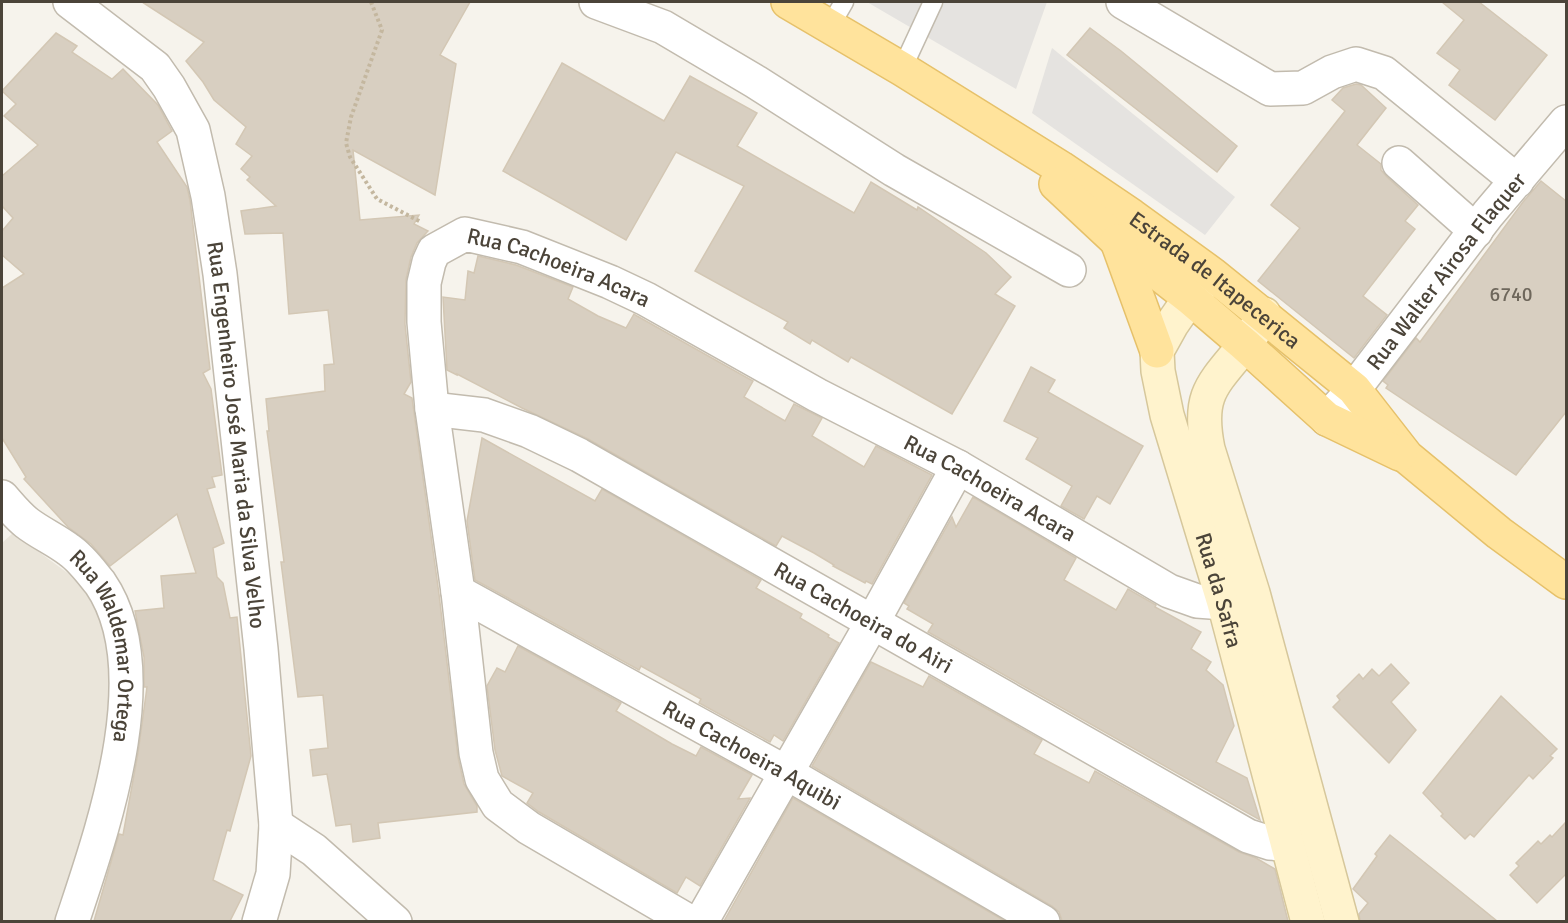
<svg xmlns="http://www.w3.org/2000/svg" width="1568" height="923" font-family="Signika,sans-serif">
	<rect width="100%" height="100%" fill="#f6f3ec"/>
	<path fill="#eae5da" d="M13 533 73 577 114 632 130 711 79 921 2 922V543Z"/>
	<g fill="#e5e3e0">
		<path d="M867 2H1047L1016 89Z"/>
		<path d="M1052 48 1235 197 1205 235 1032 113Z"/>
	</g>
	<g fill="#d8cfc1" stroke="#d3c7b4" stroke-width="1.5">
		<path d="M142 2H470L440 55 456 64 435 195 353 150 360 220 419 215 414 224 428 231 417 243 411 257 406 279 405 324 411 382 404 394 412 398 439 594 458 757 464 784 477 806V812L378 823 380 838 353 842 351 824 336 826 327 774 313 776 310 750 328 748 323 695 298 697 281 562H284L267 431H269L266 399 325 391 324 365 334 364 328 310 289 314 283 233 245 234 241 211 276 206 247 180 250 177 241 169 252 156 236 144 246 127 214 100 203 82 186 61 204 42Z"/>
		<path d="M1442 2H1479L1547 55 1495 120 1449 85 1460 70 1437 53 1464 20Z"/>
		<path d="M1090 28 1121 51 1237 146 1217 172 1067 55Z"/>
		<path d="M56 33 77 46 72 52 112 79 123 69 158 105 172 131 157 142 187 187 190 200 210 369 203 373 211 389 222 475 212 477 215 487 207 489 224 543 213 548 217 577 223 583 230 618 237 617 251 756 230 831 227 830 213 880 243 895 230 921H94L119 834 123 835 138 753 147 687H144V657L135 611 164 608 161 576 196 573 177 514 110 566 91 544 68 527 24 479 26 477 2 438V288L24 274 2 255V231L13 218 2 206V176L38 145 4 116 16 104 2 91Z"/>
		<path d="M562 63 664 121 690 76 757 113 737 146 854 213 871 182 917 210 918 207 986 253 1011 277 995 294 1015 306 952 414 851 357 848 362 812 340 810 344 784 328 788 322 695 271 744 186 676 152 626 240 503 171Z"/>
		<path d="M1356 84 1361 85 1386 108 1357 145 1381 164V170L1387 177 1418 205 1405 221 1415 229 1363 296 1387 315 1354 358 1258 281 1300 228 1271 205 1345 111 1332 100 1343 88Z"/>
		<path d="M1541 181 1566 201V412L1516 475 1386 388 1388 385 1383 381 1416 338 1420 342 1523 202Z"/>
		<path d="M478 256 516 265 573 287 568 299 598 316 626 328 634 314 637 316 753 381 744 397 785 421 794 404 822 418 812 436 864 467 876 446 932 475 872 584 866 581 865 583 833 566 834 565 814 553 782 536 776 546 588 439 522 408 457 374V375L447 370 443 297 465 300 468 271 474 273Z"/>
		<path d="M1031 367 1055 380 1048 392 1143 446 1110 504 1097 496 1084 519 1061 506 1072 486 1026 459 1038 438 1004 421Z"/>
		<path d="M482 438 595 501 602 489 761 580 756 588 802 614 800 618 829 635 828 637 839 643 783 741 774 735 770 742 699 703 701 699 641 666 639 670 475 580 467 521Z"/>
		<path d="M973 497 1076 558 1064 580 1116 610 1128 589 1156 605 1155 607 1201 632 1191 649 1211 662 1206 670 1223 685 1234 726 1216 762 1247 778 1260 820 928 632 933 624 907 609 909 606 904 603 952 517 956 527Z"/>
		<path d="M518 646 621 703 616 711 672 744 696 756 701 747 752 775 738 799 750 798 700 886 686 877 677 893 539 812 527 803 533 793 502 776 495 750 487 686 497 668 505 672Z"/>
		<path d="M871 662 923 687 929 676 1042 740 1034 754 1089 783 1095 771 1239 852 1256 858 1275 869 1288 921H1062L1059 912 1052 906 812 766Z"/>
		<path d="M1391 664 1409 683 1391 702 1416 730 1389 763 1333 707 1340 700 1337 696 1359 674 1363 679 1372 669 1379 676Z"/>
		<path d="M1501 696 1557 749 1550 756 1553 758 1533 779 1529 775 1474 837 1470 834 1465 839 1441 816 1443 814 1423 793Z"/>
		<path d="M793 798 1005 921H724Z"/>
		<path d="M1566 822V874L1537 903 1510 875 1519 866 1516 863 1538 841 1541 844 1550 835 1552 837Z"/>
		<path d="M1390 835 1434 870 1497 921H1360L1359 914 1368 903 1353 889 1377 856 1375 854Z"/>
	</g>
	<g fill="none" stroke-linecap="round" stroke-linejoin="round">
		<g stroke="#c2bbae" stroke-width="21">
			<g id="service">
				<path d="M830 26 844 2"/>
				<path d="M902 69 933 2"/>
			</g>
		</g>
		<g stroke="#c2bbae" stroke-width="36">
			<g id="minor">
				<path id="s1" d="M70 2 155 67 169 87 193 130 208 196 220 274 261 649 276 825 273 874 259 922"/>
				<path d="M596 2 663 27 756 82 894 170 1069 270"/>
				<path d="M1123 2 1270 89 1303 88 1332 72 1356 64 1384 73 1517 181"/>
				<path d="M1399 163 1476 231"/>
				<path id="s2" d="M432 409 484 415 529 431 579 455 1248 836 1270 843 1287 845"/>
				<path id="s3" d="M1327 419 1354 389 1488 214 1566 122"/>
				<path id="s4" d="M2 497C10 506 17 515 27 523 40 533 56 540 69 550 81 558 91 572 100 583 160 670 102 831 72 922"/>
				<path id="s5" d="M458 592 785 772 1043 922"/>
				<path d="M276 825 314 850 395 922"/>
				<path id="s6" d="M690 922 529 828 498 805 482 779 476 753 458 592 432 409 424 322V283L429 262 434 251 465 234 522 247 610 282 646 299 817 395 958 467 1169 591 1197 601 1224 603 1251 594"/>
				<path d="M701 922 872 623 958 467"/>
			</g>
		</g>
		<g stroke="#d6c79b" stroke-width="36">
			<g id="secondary">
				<path id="s7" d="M1210 276 1190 298 1172 324 1157 351 1158 371 1167 415 1224 603 1308 922"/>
				<path d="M1264 314C1257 325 1252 337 1244 346 1212 385 1197 395 1208 449L1253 593 1342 922"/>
			</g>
		</g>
		<g stroke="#e6c16a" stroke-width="36">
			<g id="primary">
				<path id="s8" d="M788 2 902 69 1061 168 1132 216 1212 274 1354 389 1407 457 1499 533 1566 582"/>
				<path d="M1056 184 1117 241 1190 298 1245 345 1327 419 1400 454"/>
				<path d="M1117 241 1157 351"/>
			</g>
		</g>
		<path stroke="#c4b79f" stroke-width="4" stroke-dasharray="3 3" stroke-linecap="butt" d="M371 2 382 30 351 117 346 143 350 157 377 199 421 222"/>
		<use href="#service" stroke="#fff" stroke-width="18"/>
		<use href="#minor" stroke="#fff" stroke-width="33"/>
		<use href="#secondary" stroke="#fff3cd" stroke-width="33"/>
		<use href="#primary" stroke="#ffe39c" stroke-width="33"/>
	</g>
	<g text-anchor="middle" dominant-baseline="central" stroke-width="4.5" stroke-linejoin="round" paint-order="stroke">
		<g font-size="20" fill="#6e675b">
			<text x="1511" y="294">6740</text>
		</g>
		<g font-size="22" fill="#4b4439" stroke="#fff">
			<text stroke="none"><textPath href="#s3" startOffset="190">Rua Walter Airosa Flaquer</textPath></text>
			<text stroke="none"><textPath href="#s6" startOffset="924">Rua Cachoeira Acara</textPath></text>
			<text stroke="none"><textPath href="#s8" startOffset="510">Estrada de Itapecerica</textPath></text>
			<text stroke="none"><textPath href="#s1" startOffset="489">Rua Engenheiro José Maria da Silva Velho</textPath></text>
			<text stroke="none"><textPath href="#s6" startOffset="1410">Rua Cachoeira Acara</textPath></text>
			<text stroke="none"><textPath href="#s7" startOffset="340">Rua da Safra</textPath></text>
			<text stroke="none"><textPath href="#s2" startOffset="483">Rua Cachoeira do Airi</textPath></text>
			<text stroke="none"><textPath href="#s4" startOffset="194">Rua Waldemar Ortega</textPath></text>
			<text stroke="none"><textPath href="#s5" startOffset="336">Rua Cachoeira Aquibi</textPath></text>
		</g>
	</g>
	<rect width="1568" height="923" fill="none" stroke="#4b4439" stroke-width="6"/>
</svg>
